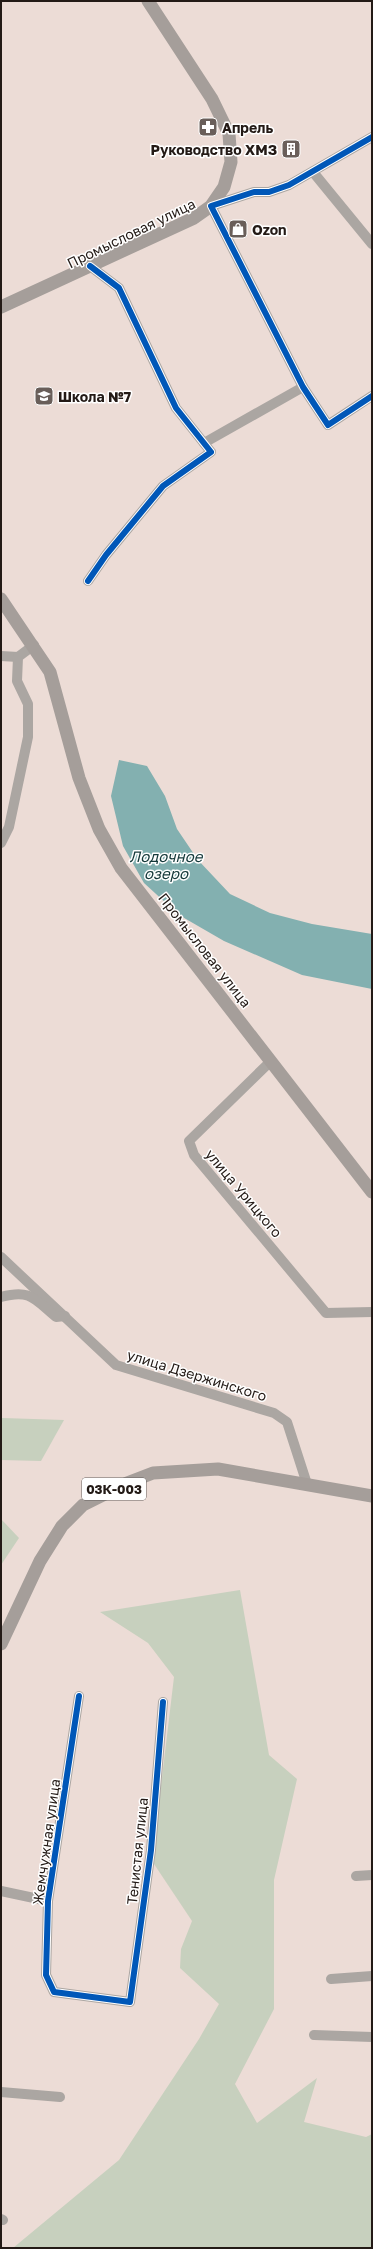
<svg xmlns="http://www.w3.org/2000/svg" width="373" height="2249" font-family="'Golos Text',sans-serif">
	<rect width="100%" height="100%" fill="#ecdcd6"/>
	<g fill="#c7d0be">
		<path d="M1 1418H3L64 1420 41 1461 1 1460Z"/>
		<path d="M1 1519 19 1538 1 1565Z"/>
		<path d="M240 1590 269 1755 297 1779 274 1880V2009L235 2084 257 2123 317 2078 304 2122 366 2137 372 2134V2248H13L119 2160 199 2039 219 2004 180 1968 181 1949 192 1921 152 1861 174 1677 148 1643 100 1612Z"/>
	</g>
	<path fill="#83b0b0" d="M119 760 147 766 165 796 177 829 198 860 230 894 270 913 312 924 372 934V989L302 975 224 941 179 915 144 883 123 846 111 796Z"/>
	<g fill="none" stroke-linecap="round" stroke-linejoin="round">
		<g stroke="#aba6a2" stroke-width="10">
			<path d="M372 137 289 185 269 192H254L211 206 303 387 328 425 372 396"/>
			<path d="M313 172 372 244"/>
			<path d="M204 443 303 387"/>
			<path d="M88 581 106 555 163 486 211 452 176 408 119 288 90 266"/>
			<path d="M1 656 18 657"/>
			<path d="M1 843 9 827 28 737V704L17 681 18 657 34 645"/>
			<path d="M271 1061 189 1141 194 1155 326 1313 372 1312"/>
			<path d="M1 1257 116 1365 274 1413 287 1422 307 1484"/>
			<path d="M1 1297C31 1289 34 1299 56 1317L65 1316"/>
			<path d="M79 1696 48 1901 46 1975 54 1992 130 2002 151 1850 163 1702"/>
			<path d="M356 1876 372 1875"/>
			<path d="M1 1891 48 1901"/>
			<path d="M331 1979 372 1976"/>
			<path d="M314 2035 372 2037"/>
			<path d="M1 2092 60 2097"/>
			<path d="M1 2219 3 2220"/>
		</g>
		<g stroke="#a59e9a" stroke-width="13">
			<path d="M1 307 194 218 211 206 224 187 231 162 229 134 212 99 148 1"/>
			<path d="M1 599 50 672 79 778 99 829 121 868 372 1192"/>
			<path d="M1 1644 40 1561 62 1526 83 1505 127 1483 153 1473 218 1469 372 1496"/>
		</g>
		<g stroke="#fff" stroke-width="8">
			<g id="cycleway">
				<path d="M372 137 289 185 269 192H254L211 206 303 387 328 425 372 396"/>
				<path d="M88 581 106 555 163 486 211 452 176 408 119 288 90 266"/>
				<path d="M79 1696 48 1901 46 1975 54 1992 130 2002 151 1850 163 1702"/>
			</g>
		</g>
		<use href="#cycleway" stroke="#0057b8" stroke-width="6"/>
	</g>
	<defs>
		<g id="pharmacy-square" transform="scale(1)"><rect x="-9" y="-9" width="18" height="18" rx="4" fill="#695e59" stroke="#fff"/><path d="M-2-6h4v4h4v4h-4v4h-4v-4h-4v-4h4Z" fill="#fff"/></g>
		<g id="building-square" transform="scale(1)"><rect x="-9" y="-9" width="18" height="18" rx="4" fill="#695e59" stroke="#fff"/><path d="M-4-6H4V6H1V3H-1V6H-4ZM-2.5-4.3h1.7v1.8h-1.7ZM.8-4.3h1.7v1.8H.8ZM-2.5-1h1.7V.8h-1.7ZM.8-1h1.7V.8H.8Z" fill="#fff"/></g>
		<g id="shop-square" transform="scale(1)"><rect x="-9" y="-9" width="18" height="18" rx="4" fill="#695e59" stroke="#fff"/><path d="M-5-2.5h2.3a2.7 3.5 0 0 1 5.4 0H5L5.5 6h-11ZM-1.5-2.5h3a1.5 2.3 0 0 0-3 0Z" fill="#fff"/></g>
		<g id="school-square" transform="scale(1)"><rect x="-9" y="-9" width="18" height="18" rx="4" fill="#695e59" stroke="#fff"/><path d="M0-5L7-2L0 1L-7-2ZM-4 1L0 2.5L4 1V4Q0 6-4 4Z" fill="#fff"/></g>
	</defs>
	<g fill-rule="evenodd">
		<use href="#pharmacy-square" x="208" y="127"/>
		<use href="#building-square" x="291" y="149"/>
		<use href="#shop-square" x="238" y="229"/>
		<use href="#school-square" x="44" y="396"/>
	</g>
	<g text-anchor="middle" dominant-baseline="central" stroke-width="3" stroke-linejoin="round" paint-order="stroke">
		<rect fill="#fff" stroke="#655f5c" stroke-width="1" x="82" y="1478" width="64" height="22" rx="3"/>
		<g font-size="13" font-weight="bold" fill="#231a16">
			<text x="114" y="1489">03К-003</text>
		</g>
		<g font-size="14" font-weight="bold" fill="#231a16" stroke="#fff" text-anchor="start">
			<text x="222" y="127">Апрель</text>
			<text x="277" y="149" text-anchor="end">Руководство ХМЗ</text>
			<text x="252" y="229">Ozon</text>
			<text x="58" y="396">Школа №7</text>
		</g>
		<g font-size="14" fill="#231a16" stroke="#fff">
			<text transform="translate(131 233) rotate(-26)">Промысловая улица</text>
			<text transform="translate(205 950) rotate(52)">Промысловая улица</text>
			<text transform="translate(244 1193) rotate(50)">улица Урицкого</text>
			<text transform="translate(197 1375) rotate(17)">улица Дзержинского</text>
			<text transform="translate(46 1842) rotate(-82)">Жемчужная улица</text>
			<text transform="translate(137 1851) rotate(-84)">Тенистая улица</text>
		</g>
		<g font-size="15" font-style="italic" fill="#143839" stroke="#fff">
			<text x="166" y="856">Лодочное<tspan x="166" dy="17">озеро</tspan></text>
		</g>
	</g>
	<rect width="373" height="2249" fill="none" stroke="#231a16" stroke-width="4"/>
</svg>
